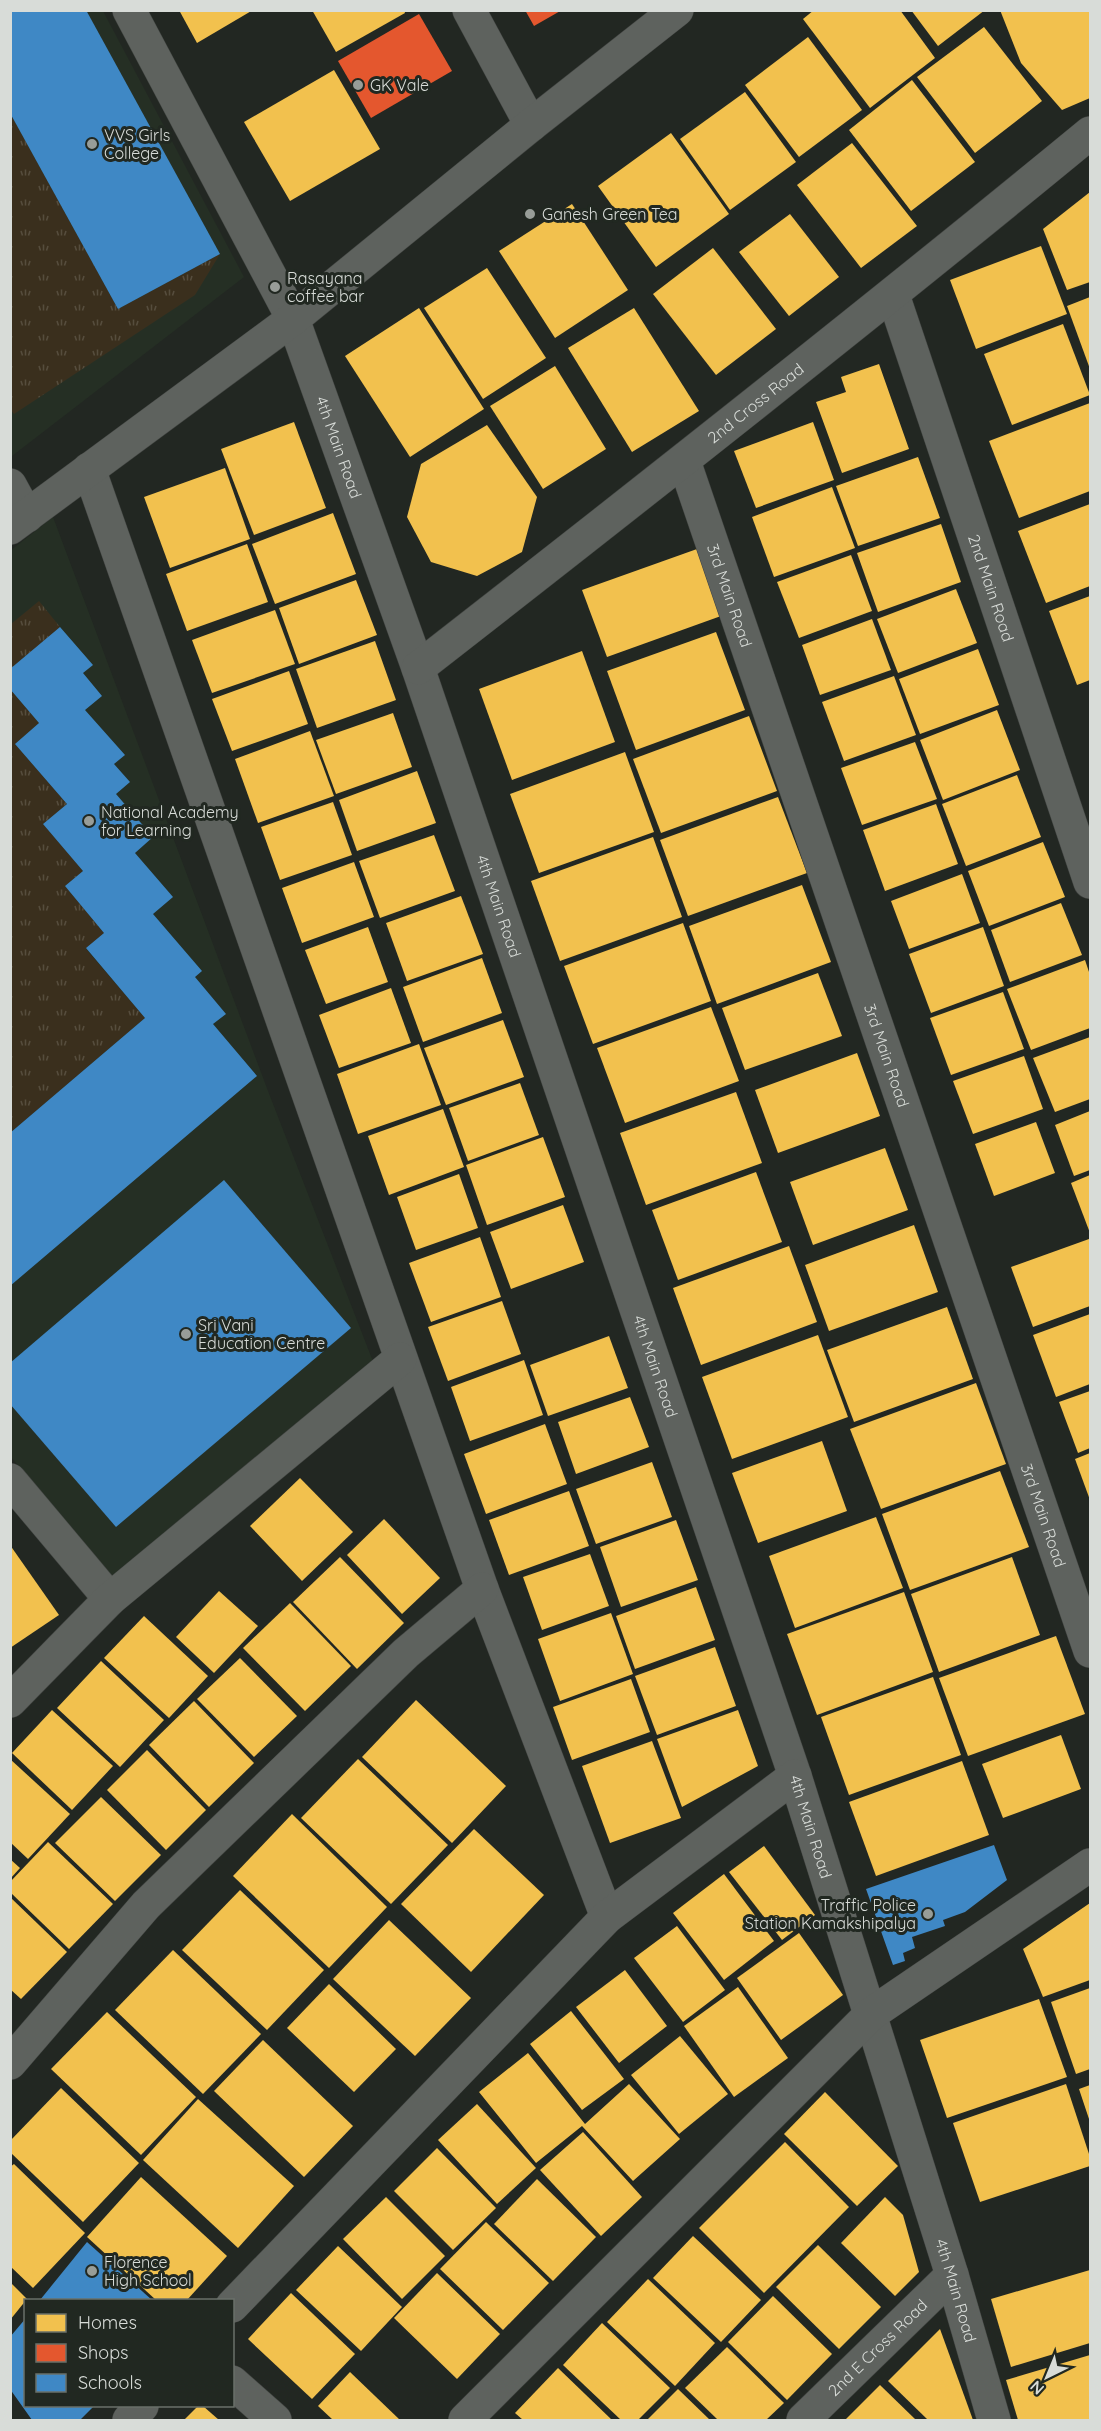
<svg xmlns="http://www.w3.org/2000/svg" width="1101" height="2431" font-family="Quicksand,sans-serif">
	<defs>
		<pattern id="park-tufts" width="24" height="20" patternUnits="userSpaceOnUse" patternTransform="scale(1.5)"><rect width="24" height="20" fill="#3a2f1d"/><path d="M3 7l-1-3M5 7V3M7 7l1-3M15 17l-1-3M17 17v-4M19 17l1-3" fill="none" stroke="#564d3d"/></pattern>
	</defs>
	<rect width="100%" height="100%" fill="#222722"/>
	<g fill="#252f24">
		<path d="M10 11H103L244 277 12 456Z"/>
		<path d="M53 517 268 1091 374 1364 111 1578 11 1457 10 551Z"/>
	</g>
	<g fill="url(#park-tufts)">
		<path d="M10 113 118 309 220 254 195 295 14 414 10 409Z"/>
		<path d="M39 601 60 627 11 669V624Z"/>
		<path d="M10 689 39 723 15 744 67 804 43 824 83 871 65 886 104 933 86 949 145 1018 10 1133Z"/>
	</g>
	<g fill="#f2c14e">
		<path d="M179 10H253L197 43Z"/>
		<path d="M312 10H404L405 13 336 52Z"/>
		<path d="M814 10H900L935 58 870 108 803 19Z"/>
		<path d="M911 10H985L938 46Z"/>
		<path d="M1000 10H1090V98L1062 110 1021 63Z"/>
		<path d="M984 27 1042 101 975 153 917 77Z"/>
		<path d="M808 37 862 110 799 157 745 85Z"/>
		<path d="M334 70 380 149 290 201 244 122Z"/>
		<path d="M912 80 975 162 911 211 849 130Z"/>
		<path d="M745 92 796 162 730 210 680 139Z"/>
		<path d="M671 133 729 214 656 267 598 186Z"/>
		<path d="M852 143 917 226 861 268 797 185Z"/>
		<path d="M1090 192V282L1067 290 1043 229Z"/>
		<path d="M572 204 628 290 555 338 499 251Z"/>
		<path d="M790 214 839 277 789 316 739 252Z"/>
		<path d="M1041 246 1067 314 976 349 950 280Z"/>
		<path d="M713 248 776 329 716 375 653 294Z"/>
		<path d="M487 268 546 358 483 399 424 308Z"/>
		<path d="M1090 297V369L1067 306Z"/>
		<path d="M419 308 484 409 410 457 345 356Z"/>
		<path d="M634 308 699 411 632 452 568 348Z"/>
		<path d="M1063 324 1090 395 1012 425 984 354Z"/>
		<path d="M879 364 909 449 842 473 816 402 846 392 841 377Z"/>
		<path d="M555 366 606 449 543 489 490 406Z"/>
		<path d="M1090 403V491L1019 518 989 441Z"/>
		<path d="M294 422 326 508 254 535 221 449Z"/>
		<path d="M813 422 834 480 756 508 734 451Z"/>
		<path d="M487 425 537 497 522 552 477 576 431 562 407 517 421 464Z"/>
		<path d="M918 457 940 518 858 546 836 486Z"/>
		<path d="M225 468 250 539 170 568 144 497Z"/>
		<path d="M832 487 855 548 774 577 752 517Z"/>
		<path d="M1090 504V586L1046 603 1018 531Z"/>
		<path d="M333 513 356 574 275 604 252 544Z"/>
		<path d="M941 524 961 582 878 612 857 553Z"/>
		<path d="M247 544 268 602 187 631 166 574Z"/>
		<path d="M697 549 721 616 607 657 582 590Z"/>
		<path d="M851 555 872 611 799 638 777 582Z"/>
		<path d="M356 580 377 635 299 664 279 608Z"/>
		<path d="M956 589 977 643 898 673 877 619Z"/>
		<path d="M1090 596V680L1077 685 1049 611Z"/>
		<path d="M275 610 295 664 212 693 192 640Z"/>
		<path d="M872 619 891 670 820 695 802 645Z"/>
		<path d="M716 632 745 710 636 750 607 671Z"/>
		<path d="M375 641 396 700 317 728 296 669Z"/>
		<path d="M978 649 999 705 920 734 899 679Z"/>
		<path d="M582 651 615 742 512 780 479 689Z"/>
		<path d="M289 671 308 724 232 751 212 699Z"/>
		<path d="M894 676 916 735 844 761 822 702Z"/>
		<path d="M997 710 1020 770 943 800 920 740Z"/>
		<path d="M393 713 412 767 336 794 316 740Z"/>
		<path d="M749 716 777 791 661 833 633 759Z"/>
		<path d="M310 731 334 796 258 823 235 759Z"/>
		<path d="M915 742 937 799 862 825 841 768Z"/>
		<path d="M625 752 654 832 539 873 510 794Z"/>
		<path d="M417 771 436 823 357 851 339 800Z"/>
		<path d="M1017 775 1041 837 966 866 942 804Z"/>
		<path d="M778 797 807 873 688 916 660 840Z"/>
		<path d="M333 802 352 855 280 880 261 827Z"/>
		<path d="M936 804 958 864 885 891 863 830Z"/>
		<path d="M434 835 455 891 380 918 359 861Z"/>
		<path d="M653 837 682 917 560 961 531 881Z"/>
		<path d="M1043 842 1065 897 989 926 968 871Z"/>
		<path d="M354 862 374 917 302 943 282 888Z"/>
		<path d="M962 874 980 923 909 949 891 901Z"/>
		<path d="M802 885 831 962 717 1004 689 926Z"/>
		<path d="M461 896 483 954 407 981 386 923Z"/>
		<path d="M1061 903 1082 955 1010 982 991 930Z"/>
		<path d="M683 923 711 1001 593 1044 564 966Z"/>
		<path d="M368 927 388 982 326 1004 305 950Z"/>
		<path d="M983 927 1004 986 931 1013 909 954Z"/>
		<path d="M482 958 502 1013 423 1042 403 987Z"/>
		<path d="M1085 960 1090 975V1028L1031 1050 1007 989Z"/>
		<path d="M818 973 842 1036 745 1070 722 1008Z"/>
		<path d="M391 988 411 1043 339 1068 319 1015Z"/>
		<path d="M1003 992 1024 1049 951 1075 930 1018Z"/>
		<path d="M711 1007 739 1081 625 1123 597 1048Z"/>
		<path d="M503 1020 524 1077 446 1105 424 1048Z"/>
		<path d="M1090 1037V1099L1055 1112 1033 1058Z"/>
		<path d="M419 1044 441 1105 358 1134 337 1074Z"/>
		<path d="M857 1053 880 1116 778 1153 755 1090Z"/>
		<path d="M1024 1056 1043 1109 973 1134 953 1081Z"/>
		<path d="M520 1083 539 1135 468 1161 449 1108Z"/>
		<path d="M736 1092 762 1163 646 1205 620 1133Z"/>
		<path d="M443 1109 464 1167 389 1195 368 1136Z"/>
		<path d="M1090 1111V1170L1074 1176 1055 1125Z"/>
		<path d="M1036 1122 1055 1173 994 1196 975 1144Z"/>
		<path d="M543 1137 565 1197 487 1225 466 1165Z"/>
		<path d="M885 1148 908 1210 813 1245 790 1182Z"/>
		<path d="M756 1172 782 1242 678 1280 652 1210Z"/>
		<path d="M459 1174 478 1228 416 1250 397 1197Z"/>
		<path d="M1090 1175V1233L1071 1183Z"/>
		<path d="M563 1205 584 1262 511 1289 490 1232Z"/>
		<path d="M914 1225 938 1292 829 1331 805 1265Z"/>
		<path d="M480 1237 501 1297 431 1322 409 1263Z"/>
		<path d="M1089 1239 1090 1306 1033 1327 1011 1267Z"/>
		<path d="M789 1246 817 1322 701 1365 673 1288Z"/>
		<path d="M502 1301 521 1354 448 1381 428 1327Z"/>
		<path d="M947 1307 973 1379 854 1422 827 1350Z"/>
		<path d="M1090 1314V1384L1056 1397 1033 1335Z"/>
		<path d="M818 1335 848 1417 732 1459 702 1377Z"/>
		<path d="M609 1336 628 1388 548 1416 530 1365Z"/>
		<path d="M524 1360 543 1415 470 1441 451 1387Z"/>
		<path d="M976 1383 1006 1464 881 1509 850 1429Z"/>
		<path d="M1090 1391V1448L1078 1453 1059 1402Z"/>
		<path d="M630 1397 649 1447 576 1474 558 1422Z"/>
		<path d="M545 1424 567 1484 486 1514 464 1454Z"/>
		<path d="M822 1441 847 1511 758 1543 732 1473Z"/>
		<path d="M1090 1453V1500L1075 1459Z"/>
		<path d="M652 1462 672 1517 596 1544 576 1489Z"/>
		<path d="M1000 1471 1029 1547 910 1590 882 1514Z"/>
		<path d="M300 1478 353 1532 302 1581 250 1526Z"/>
		<path d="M569 1491 589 1546 509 1575 489 1520Z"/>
		<path d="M876 1517 903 1588 795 1628 769 1556Z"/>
		<path d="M384 1519 440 1578 402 1614 347 1555Z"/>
		<path d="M676 1520 698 1580 621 1607 600 1547Z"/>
		<path d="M10 1545 59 1615 10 1648Z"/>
		<path d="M590 1554 609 1606 542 1630 523 1577Z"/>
		<path d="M340 1557 404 1623 357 1669 293 1602Z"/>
		<path d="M1012 1557 1040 1635 939 1672 911 1594Z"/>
		<path d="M696 1587 715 1640 635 1669 616 1616Z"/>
		<path d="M219 1591 258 1626 214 1673 176 1637Z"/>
		<path d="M904 1592 933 1672 817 1715 787 1634Z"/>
		<path d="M290 1603 351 1666 305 1711 243 1648Z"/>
		<path d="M611 1613 633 1674 560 1701 538 1639Z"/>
		<path d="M144 1616 208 1676 169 1718 104 1658Z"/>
		<path d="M1056 1636 1085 1714 968 1756 939 1678Z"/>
		<path d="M715 1647 736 1706 657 1735 635 1676Z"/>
		<path d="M240 1658 297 1716 254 1757 197 1699Z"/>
		<path d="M101 1661 164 1720 120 1767 57 1708Z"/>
		<path d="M933 1677 961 1755 849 1795 821 1717Z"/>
		<path d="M631 1679 650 1732 572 1760 553 1707Z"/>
		<path d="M416 1700 506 1786 452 1843 362 1757Z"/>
		<path d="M194 1701 254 1763 209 1807 149 1745Z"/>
		<path d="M52 1710 113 1766 72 1810 12 1753Z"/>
		<path d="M738 1710 758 1766 682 1807 657 1739Z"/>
		<path d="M1061 1735 1081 1789 1003 1818 982 1764Z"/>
		<path d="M652 1741 681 1818 610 1843 582 1766Z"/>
		<path d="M147 1750 206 1810 166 1850 107 1790Z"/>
		<path d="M10 1759 70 1814 28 1859 10 1842Z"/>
		<path d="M358 1759 448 1845 391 1904 301 1818Z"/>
		<path d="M962 1761 989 1835 876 1876 849 1802Z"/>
		<path d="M101 1797 161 1855 115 1901 55 1843Z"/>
		<path d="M292 1814 387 1907 329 1968 233 1876Z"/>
		<path d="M474 1829 544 1895 471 1972 401 1904Z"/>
		<path d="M48 1842 113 1904 69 1949 10 1892V1882Z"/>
		<path d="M764 1846 815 1915 782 1940 729 1872Z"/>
		<path d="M10 1859 20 1868 10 1879Z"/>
		<path d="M724 1874 774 1941 724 1980 673 1913Z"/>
		<path d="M240 1890 324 1970 267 2030 182 1950Z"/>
		<path d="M10 1897 67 1952 21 1999 10 1989Z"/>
		<path d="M1090 1903V1980L1043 1997 1023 1949Z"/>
		<path d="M389 1920 471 1998 415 2056 333 1979Z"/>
		<path d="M677 1926 725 1990 683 2022 634 1958Z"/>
		<path d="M799 1933 843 1995 781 2040 737 1978Z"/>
		<path d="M173 1950 261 2034 203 2094 115 2010Z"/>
		<path d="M625 1970 667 2026 619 2063 576 2007Z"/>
		<path d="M329 1984 396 2049 354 2092 287 2028Z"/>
		<path d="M738 1987 788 2058 734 2097 684 2026Z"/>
		<path d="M1090 1988V2069L1076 2074 1051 2002Z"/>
		<path d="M1039 1999 1067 2077 947 2118 920 2040Z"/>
		<path d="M571 2011 624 2079 582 2110 530 2044Z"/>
		<path d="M107 2012 196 2097 141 2155 51 2069Z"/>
		<path d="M680 2036 728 2094 679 2134 631 2075Z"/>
		<path d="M263 2040 353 2126 304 2177 214 2091Z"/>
		<path d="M528 2053 585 2124 629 2084 680 2139 633 2181 582 2126 536 2163 479 2092Z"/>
		<path d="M1066 2084 1090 2157V2166L980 2202 953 2123Z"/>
		<path d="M1090 2085V2122L1079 2089Z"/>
		<path d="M61 2088 139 2163 83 2222 10 2152V2141Z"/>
		<path d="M825 2092 898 2166 857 2206 784 2134Z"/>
		<path d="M198 2099 294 2186 238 2248 143 2160Z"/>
		<path d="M477 2104 536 2168 497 2204 438 2140Z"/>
		<path d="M583 2132 642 2197 601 2236 540 2170Z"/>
		<path d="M785 2142 849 2207 764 2293 699 2228Z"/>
		<path d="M437 2148 496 2208 453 2250 394 2191Z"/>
		<path d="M14 2164 85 2233 33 2288 10 2266V2167Z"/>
		<path d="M141 2177 227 2256 187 2300H156L87 2237Z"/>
		<path d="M537 2179 596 2237 553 2281 494 2224Z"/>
		<path d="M386 2197 445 2256 402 2299 343 2239Z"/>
		<path d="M885 2197 903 2215 919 2272 895 2296 841 2243Z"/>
		<path d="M486 2222 549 2283 503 2330 440 2269Z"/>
		<path d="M693 2236 761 2300 721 2342 653 2278Z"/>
		<path d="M818 2245 881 2307 839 2349 776 2287Z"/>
		<path d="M338 2246 402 2307 361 2351 296 2290Z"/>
		<path d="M1090 2270V2343L1011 2367 991 2299Z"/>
		<path d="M437 2273 500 2334 457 2379 394 2318Z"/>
		<path d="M648 2279 715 2343 675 2386 607 2322Z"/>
		<path d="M10 2282 27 2299 10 2320Z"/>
		<path d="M291 2293 355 2354 312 2399 248 2339Z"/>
		<path d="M773 2296 832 2354 787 2400 728 2342Z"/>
		<path d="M602 2323 670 2388 638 2420H621L563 2365Z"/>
		<path d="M940 2329 973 2420H928L888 2381Z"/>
		<path d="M727 2347 784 2403 766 2420H718L685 2388Z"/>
		<path d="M1090 2355V2420H1018L1006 2380Z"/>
		<path d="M558 2368 612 2420H523L515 2413Z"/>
		<path d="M350 2372 400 2420H333L318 2406Z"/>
		<path d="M880 2385 916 2420H845Z"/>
		<path d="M678 2389 710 2420H647Z"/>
		<path d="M198 2406H203L219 2420H184Z"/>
	</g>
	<g fill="#e4572e">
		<path d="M525 10H562L534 26Z"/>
		<path d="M419 14 452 71 371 118 338 61Z"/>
	</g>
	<g fill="#3f88c5">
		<path d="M10 10H86L220 254 118 309 10 113Z"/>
		<path d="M60 627 93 665 83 673 102 696 85 710 125 755 114 764 130 782 116 794 153 837 135 853 173 897 153 914 202 971 195 977 226 1014 213 1024 257 1076 10 1286V1133L145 1018 86 948 104 933 65 886 83 871 43 824 67 804 15 744 39 723 10 689V669Z"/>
		<path d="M224 1180 351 1328 116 1527 10 1404V1363Z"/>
		<path d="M994 1845 1007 1880 965 1912 943 1920 945 1926 912 1937 915 1948 903 1953 905 1961 893 1965 866 1889Z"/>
		<path d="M87 2242 152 2300H40Z"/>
		<path d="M26 2318V2406H94L80 2420H32L10 2389V2337Z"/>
	</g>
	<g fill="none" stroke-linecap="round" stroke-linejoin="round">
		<g stroke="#414441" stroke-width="34">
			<g id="minor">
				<path id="s1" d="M129 10 293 319 418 668 795 1776 952 2275 994 2420"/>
				<path d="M469 10 531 125"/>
				<path id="s2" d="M893 295 1090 882"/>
				<path id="s3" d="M684 461 1090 1651"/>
				<path d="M89 469 482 1589 607 1917"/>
				<path d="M10 485 27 516"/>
				<path id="s4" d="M418 668C644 492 869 315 1090 133"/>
				<path d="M10 1480 110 1599"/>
				<path d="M10 1701 110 1599 400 1359"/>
				<path d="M10 2063 146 1905 406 1653 482 1589"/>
				<path d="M232 2306 607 1917 795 1776"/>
				<path d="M232 2382 275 2420"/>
				<path d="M129 2420 142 2406"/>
				<path d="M465 2420 871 2014 1090 1865"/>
				<path id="s5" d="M803 2420 952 2275"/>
			</g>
		</g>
		<g stroke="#414441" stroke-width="34">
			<path id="tertiary" d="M10 528 293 319 531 125 677 10"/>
		</g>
		<use href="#minor" stroke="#5e625e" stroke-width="33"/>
		<use href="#tertiary" stroke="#5e625e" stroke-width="33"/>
	</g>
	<g fill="#989d98" stroke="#212821" stroke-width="2">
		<circle cx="358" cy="85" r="6"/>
		<circle cx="92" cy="144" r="6"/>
		<circle cx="530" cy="214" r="6"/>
		<circle cx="275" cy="287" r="6"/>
		<circle cx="89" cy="821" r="6"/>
		<circle cx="186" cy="1334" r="6"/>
		<circle cx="928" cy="1914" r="6"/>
		<circle cx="92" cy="2271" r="6"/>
	</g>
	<g text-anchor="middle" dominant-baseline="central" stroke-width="6" stroke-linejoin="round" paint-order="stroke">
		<g font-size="16" fill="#d8dcd8" stroke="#212821" text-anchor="start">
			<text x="370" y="85">GK Vale</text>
			<text x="104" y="135">VVS Girls<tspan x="104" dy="18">College</tspan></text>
			<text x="542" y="214">Ganesh Green Tea</text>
			<text x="287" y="278">Rasayana<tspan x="287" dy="18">coffee bar</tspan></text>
			<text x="101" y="812">National Academy<tspan x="101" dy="18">for Learning</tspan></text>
			<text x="198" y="1325">Sri Vani<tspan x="198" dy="18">Education Centre</tspan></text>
			<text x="916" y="1905" text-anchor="end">Traffic Police<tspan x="916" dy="18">Station Kamakshipalya</tspan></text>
			<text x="104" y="2262">Florence<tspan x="104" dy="18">High School</tspan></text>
		</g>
		<g font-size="16" fill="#d8dcd8" stroke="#212821">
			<text stroke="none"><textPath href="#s4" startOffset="429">2nd Cross Road</textPath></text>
			<text stroke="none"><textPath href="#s1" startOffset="486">4th Main Road</textPath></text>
			<text stroke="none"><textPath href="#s2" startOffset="309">2nd Main Road</textPath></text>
			<text stroke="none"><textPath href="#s3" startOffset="142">3rd Main Road</textPath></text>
			<text stroke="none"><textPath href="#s1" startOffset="972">4th Main Road</textPath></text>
			<text stroke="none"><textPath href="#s3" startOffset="628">3rd Main Road</textPath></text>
			<text stroke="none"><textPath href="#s1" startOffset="1458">4th Main Road</textPath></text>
			<text stroke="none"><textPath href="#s3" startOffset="1114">3rd Main Road</textPath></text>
			<text stroke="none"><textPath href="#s1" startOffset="1944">4th Main Road</textPath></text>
			<text stroke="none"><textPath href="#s1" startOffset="2430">4th Main Road</textPath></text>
			<text stroke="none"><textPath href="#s5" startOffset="104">2nd E Cross Road</textPath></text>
		</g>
	</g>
	<rect width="1101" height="2431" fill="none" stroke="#d8dcd8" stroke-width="24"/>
	<rect x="24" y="2299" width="210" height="108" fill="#212821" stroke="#6a706a" stroke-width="1.5"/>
	<rect x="36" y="2314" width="30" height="18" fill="#f2c14e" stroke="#6a706a" stroke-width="1.5"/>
	<text x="78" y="2329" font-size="18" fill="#d8dcd8">Homes</text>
	<rect x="36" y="2344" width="30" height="18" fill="#e4572e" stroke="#6a706a" stroke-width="1.5"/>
	<text x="78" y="2359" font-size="18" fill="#d8dcd8">Shops</text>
	<rect x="36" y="2374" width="30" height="18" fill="#3f88c5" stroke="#6a706a" stroke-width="1.5"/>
	<text x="78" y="2389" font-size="18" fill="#d8dcd8">Schools</text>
	<g transform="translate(1047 2377) rotate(223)" stroke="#212821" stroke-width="4.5" paint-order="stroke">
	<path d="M0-4.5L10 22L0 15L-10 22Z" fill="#d8dcd8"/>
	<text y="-9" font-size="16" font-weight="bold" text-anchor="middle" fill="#d8dcd8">N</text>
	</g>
</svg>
